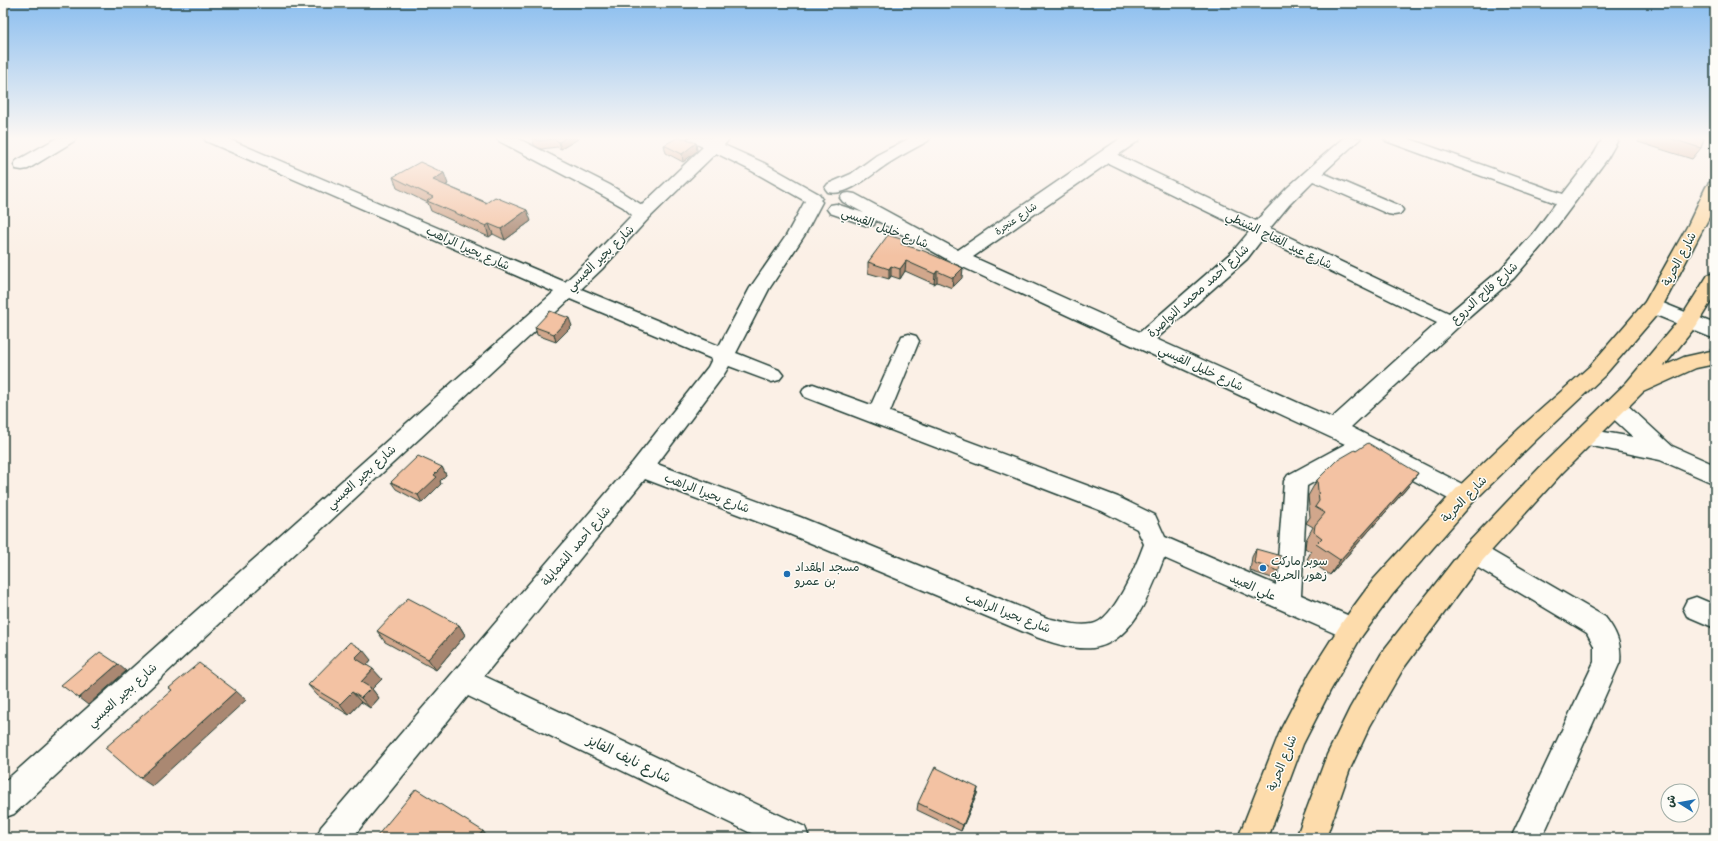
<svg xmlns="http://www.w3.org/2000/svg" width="1718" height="841" font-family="'Comic Neue','Playpen Sans Arabic',sans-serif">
	<rect width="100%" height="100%" fill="#fbf0e6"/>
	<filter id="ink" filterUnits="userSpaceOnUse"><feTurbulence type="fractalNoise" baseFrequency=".025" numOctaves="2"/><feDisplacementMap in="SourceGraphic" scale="8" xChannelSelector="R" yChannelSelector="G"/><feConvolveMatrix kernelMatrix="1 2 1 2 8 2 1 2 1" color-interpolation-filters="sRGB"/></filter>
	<g filter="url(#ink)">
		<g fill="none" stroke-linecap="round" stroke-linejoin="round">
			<g stroke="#1f3d34" stroke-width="3">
				<g id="minor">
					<path d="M57 138H76L74 141 28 169 22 170 16 169 14 165 16 161Z"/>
					<path d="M204 138H226L565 282 588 261 632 215 623 207 598 193 499 141 497 138H517L610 185 642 205 703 147 690 141 688 138H730L724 145 764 163 819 194 822 198 820 200 822 202 804 236 769 289 736 353 779 370 783 375 779 380 772 382 729 366 723 376 657 464 800 517 1047 618C1061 621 1077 627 1092 624 1114 621 1137 563 1144 544L1137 529 1102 511 805 397 802 392 805 387 813 384 871 405 902 336 909 334 916 336 919 341 890 412 1118 497 1155 515 1165 537 1276 585 1284 481 1288 475 1345 444 952 262 876 220 874 225 868 226 830 213 827 209 830 205 836 204 864 213 843 202 840 198 843 194 849 193 855 194 958 250 1121 138H1140L1138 141 1118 155 1256 221 1287 188 1343 138H1361L1323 173 1400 206 1403 210 1400 214 1394 215 1388 214 1313 181 1289 205 1270 228 1449 313 1500 270 1533 234 1556 203 1386 141 1384 138H1407L1563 194 1594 154 1603 138H1619L1607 159 1545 242 1514 278 1458 327 1351 427 1472 489 1476 496 1472 503 1464 505 1456 503 1364 454 1307 486 1301 595 1361 621 1365 629 1361 637 1352 641 1343 637 1164 558C1151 591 1133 643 1093 648 1074 650 1053 643 1036 637L782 531 645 479 484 676 805 827 809 838H761L468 696 352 838H317L321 827 633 462 708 367 712 359 570 299 14 814 3 818V783L554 292 206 141ZM716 153 752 171 805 201 786 236 750 288 719 346 581 289 602 269 648 219ZM1108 163 1249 232 1233 251 1140 332 973 257ZM1263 238 1437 323 1332 418 1156 339 1247 259Z"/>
					<path d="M910 138H930L928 141C915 148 901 155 889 163 873 173 849 197 828 192L825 188 828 184 851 174 877 155Z"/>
					<path d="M1653 299 1715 324V339L1646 311 1643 306 1646 301Z"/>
					<path d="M1615 399 1623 401 1672 446 1715 465V484L1660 460 1578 443 1575 437 1578 431 1586 429 1633 437 1607 413 1604 407 1607 401Z"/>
					<path d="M1474 543 1483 546 1605 617C1616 631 1622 644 1620 662L1542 838H1511L1594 662V646L1587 633 1465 560 1462 553 1465 546Z"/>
					<path d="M1696 597 1715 605V628L1687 616 1683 608 1687 600Z"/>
				</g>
			</g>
			<g stroke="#1f3d34" stroke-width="3">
				<g id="highway">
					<path d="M1715 182V206L1660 311 1604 376 1536 440 1472 503 1392 595 1361 637 1330 691 1303 744 1268 838H1238L1281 729 1310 673 1343 621 1374 579 1456 489 1520 428 1590 366 1645 302 1688 225 1706 187 1709 183Z"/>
					<path d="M1715 273V295L1696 326 1664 366 1684 357 1715 350V364L1696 368 1643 392 1562 473 1483 560 1403 669 1370 726 1350 769 1326 838H1296L1327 755 1350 708 1383 651 1465 546 1546 461 1627 382 1682 316 1708 275Z"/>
				</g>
			</g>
			<use href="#minor" fill="#fdfcf7" fill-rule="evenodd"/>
			<use href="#highway" fill="#fddcac" fill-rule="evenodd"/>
		</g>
		<g fill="#d1a78c" stroke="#1f3d34">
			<path d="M532 138H577L578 139 561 149 557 147 541 149 534 145Z"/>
			<path d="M1640 138H1704L1701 148 1692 159 1638 142Z"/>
			<path d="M696 143 697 151 683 162 666 153 664 145Z"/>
			<path d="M393 177 448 184 445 185 531 221 505 240 493 234 489 237 431 211 428 203 397 188Z"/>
			<path d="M904 245 962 278 952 288 937 282 934 284 905 271 900 279 891 276 889 279 868 273V262Z"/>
			<path d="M572 326 556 342 537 335 535 327Z"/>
			<path d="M442 467 446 475 440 481 441 484 422 503 396 489 391 482Z"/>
			<path d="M1418 473 1407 488 1330 575 1307 559 1311 552 1305 548 1306 540 1313 527 1306 523 1310 517 1308 496 1317 480Z"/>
			<path d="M1256 549 1279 571 1275 579 1250 571 1252 557Z"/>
			<path d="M459 625 465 635 436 670 385 642 377 631Z"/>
			<path d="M371 660 367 665 382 679 372 689 379 698 370 708 361 702 349 715 318 696 308 685Z"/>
			<path d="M978 788 977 794 961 831 917 810 918 803Z"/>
		</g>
		<g fill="#aa8872" stroke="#1f3d34">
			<path d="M565 138H577L578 139 561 149 559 142Z"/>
			<path d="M696 143 697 151 683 162 682 154Z"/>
			<path d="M444 173 448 184 437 191 433 180Z"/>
			<path d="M527 210 531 221 505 240 501 229Z"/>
			<path d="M489 224 493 234 489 237 486 226Z"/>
			<path d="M904 240 903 250 901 244Z"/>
			<path d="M906 261 905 271 900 279V269Z"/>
			<path d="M891 266V276L889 279V269Z"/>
			<path d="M963 268 962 278 952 288 953 278Z"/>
			<path d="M937 271V282L934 284 935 274Z"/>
			<path d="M569 318 572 326 556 342 554 334Z"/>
			<path d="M442 467 446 475 440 481 441 484 422 503 418 495 434 475Z"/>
			<path d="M1418 473 1407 488 1330 575 1340 560Z"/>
			<path d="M459 625 465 635 436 670 428 659Z"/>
			<path d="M363 650 371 660 364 668 355 658Z"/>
			<path d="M118 664 126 671 88 705 79 698Z"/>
			<path d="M373 669 382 679 372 689 379 698 370 708 361 698V682Z"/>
			<path d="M236 691 246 700 152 786 140 778Z"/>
			<path d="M352 692 361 702 349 715 340 704Z"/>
			<path d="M978 788 977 794 961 831 963 825Z"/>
			<path d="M483 831 488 838H477Z"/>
		</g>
		<g fill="#f3c2a3" stroke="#1f3d34">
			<path d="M533 138H565L559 142 554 139 539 141Z"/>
			<path d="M677 138H685L696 143 682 154 664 145Z"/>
			<path d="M1669 138H1704L1701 148Z"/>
			<path d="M420 162 444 173 433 180 486 203 495 197 527 210 501 229 489 224 486 226 427 201 433 197 393 177Z"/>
			<path d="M888 235 904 240 901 244 924 251 963 268 953 278 937 271 935 274 906 261 900 269 891 266 889 269 868 262Z"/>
			<path d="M550 311 569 318 554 334 535 327Z"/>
			<path d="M1368 443 1418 473 1340 560 1316 544 1322 538 1314 532 1315 525 1325 513 1315 507 1319 501 1317 480 1336 461 1355 450 1356 451Z"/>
			<path d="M418 456 442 467 434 475 437 477 418 495 391 482Z"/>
			<path d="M1256 549 1281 556 1279 571 1254 563Z"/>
			<path d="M408 598 459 625 428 659 377 631Z"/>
			<path d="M350 642 363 650 355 658 373 669 361 682 371 688 361 698 352 692 340 704 308 685Z"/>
			<path d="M100 652 118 664 79 698 61 685Z"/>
			<path d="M199 663 236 691 140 778 105 748 172 690 169 688Z"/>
			<path d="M935 767 978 788 963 825 918 803Z"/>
			<path d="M416 789 483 831 477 838H379L377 836Z"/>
		</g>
	</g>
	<linearGradient id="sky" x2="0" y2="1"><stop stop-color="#8bbeef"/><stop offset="0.54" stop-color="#fdf8f4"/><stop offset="1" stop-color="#fdf8f4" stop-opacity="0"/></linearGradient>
	<rect width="1718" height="256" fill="url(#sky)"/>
	<g fill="#1f6fb2" stroke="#fdfcf7" stroke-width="1.5">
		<circle cx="1263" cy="568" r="4"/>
		<circle cx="787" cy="574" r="4"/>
	</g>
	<g text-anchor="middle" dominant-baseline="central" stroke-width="3" stroke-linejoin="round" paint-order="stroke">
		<g font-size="10" fill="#1f3d34" stroke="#fdfcf7">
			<text transform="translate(1016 219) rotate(-35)">شارع عنجرة</text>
		</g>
		<g font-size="12" fill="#1f3d34" stroke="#fdfcf7">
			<text transform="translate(885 228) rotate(21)">شارع خليل القيسي</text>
			<text transform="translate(1279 240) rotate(26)">شارع عبد الفتاح الشنطي</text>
			<text transform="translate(468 248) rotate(24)">شارع بحيرا الراهب</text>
			<text transform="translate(600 258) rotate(-44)">شارع بجير العبسي</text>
			<text transform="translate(1679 259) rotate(-62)">شارع الحرية</text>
			<text transform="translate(1198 291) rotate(-42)">شارع أحمد محمد النواصرة</text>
			<text transform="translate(1484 293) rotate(-42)">شارع فلاح الدروع</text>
			<text transform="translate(1201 368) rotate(25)">شارع خليل القيسي</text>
			<text transform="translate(361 477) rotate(-42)">شارع بجير العبسي</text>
			<text transform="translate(707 493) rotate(21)">شارع بحيرا الراهب</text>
			<text transform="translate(1464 499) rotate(-46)">شارع الحرية</text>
			<text transform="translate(576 546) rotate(-50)">شارع أحمد الشمايلة</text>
			<text transform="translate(1253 587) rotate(24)">علي العبيد</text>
			<text transform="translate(1008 613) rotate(21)">شارع بحيرا الراهب</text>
			<text transform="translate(122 695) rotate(-42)">شارع بجير العبسي</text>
			<text transform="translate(1282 763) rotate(-68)">شارع الحرية</text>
		</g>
		<g font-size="12" fill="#1f3d34" stroke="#fdfcf7" text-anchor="start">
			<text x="1271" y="561">سوبر ماركت<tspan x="1271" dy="14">زهور الحريه</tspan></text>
			<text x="795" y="567">مسجد المقداد<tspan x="795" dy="14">بن عمرو</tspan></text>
		</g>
		<g font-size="14" fill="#1f3d34" stroke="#fdfcf7">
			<text transform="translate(629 759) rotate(26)">شارع نايف الفايز</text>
		</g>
	</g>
	<rect width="1718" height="841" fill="none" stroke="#fdfcf7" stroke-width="16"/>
	<rect x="8" y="8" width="1702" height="825" fill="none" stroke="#1f3d34" stroke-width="1.5" filter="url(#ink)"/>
	<g transform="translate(1680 803) rotate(281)"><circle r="19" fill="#fdfcf7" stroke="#a4b0a9"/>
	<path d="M0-3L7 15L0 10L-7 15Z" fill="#1f6fb2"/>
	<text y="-6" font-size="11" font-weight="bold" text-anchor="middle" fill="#1f3d34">ش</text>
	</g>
</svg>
